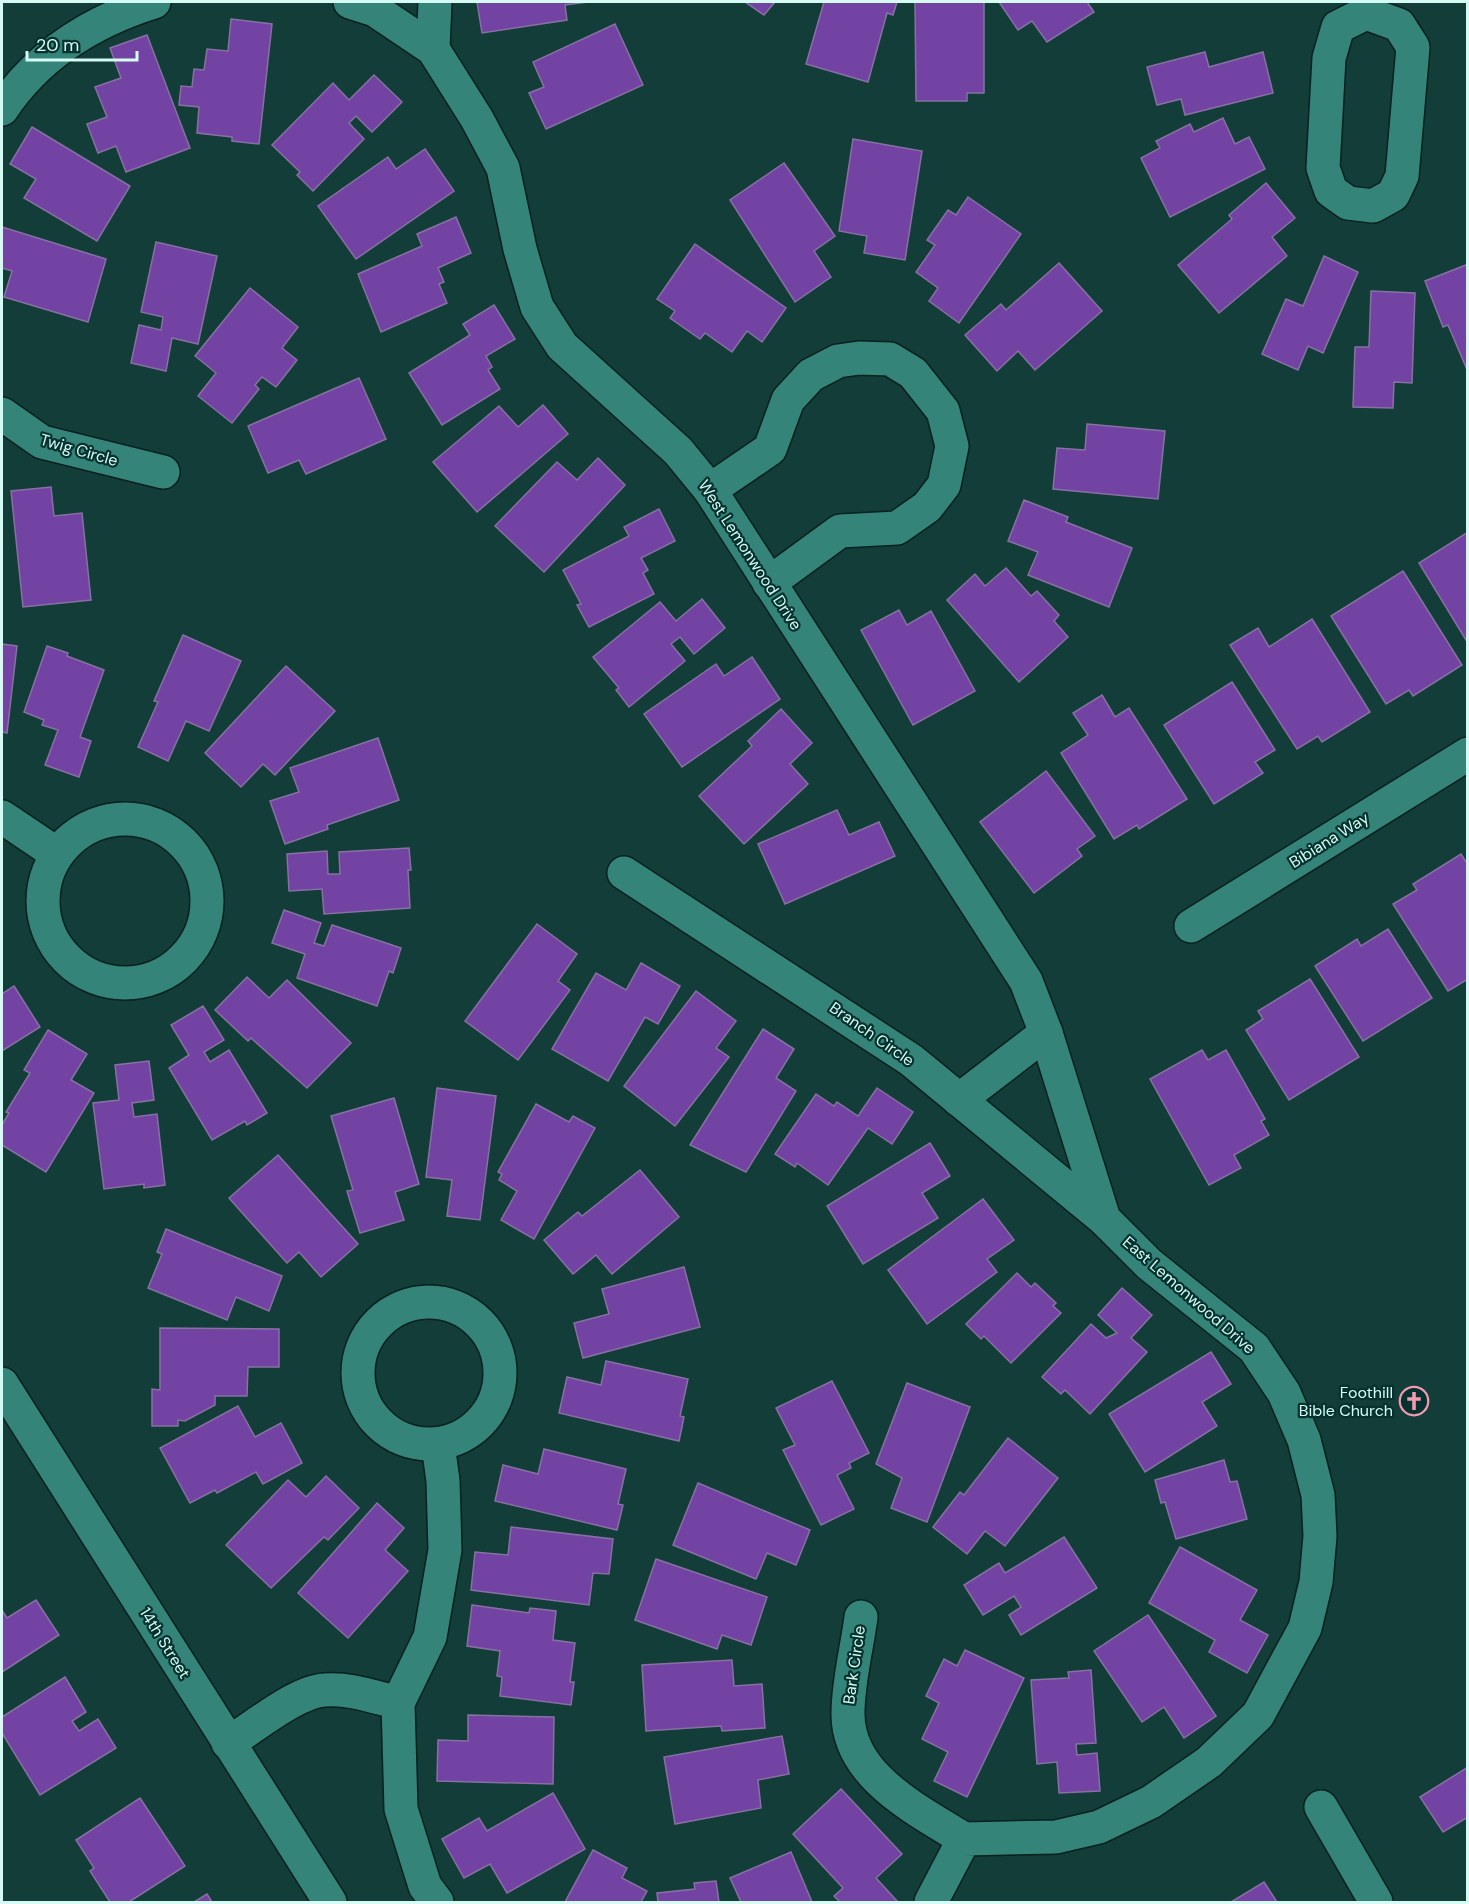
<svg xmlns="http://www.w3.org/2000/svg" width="1469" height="1904" font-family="'DM Sans',sans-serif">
	<rect width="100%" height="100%" fill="#123d38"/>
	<g fill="#7243a2" stroke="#8771a3" stroke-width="1.5">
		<path d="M477 2H588L565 5 567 20 482 33Z"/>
		<path d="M745 2H775L764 15Z"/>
		<path d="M824 2H897L893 15 887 13 868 82 806 64Z"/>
		<path d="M915 2H984V93H967V101H916Z"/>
		<path d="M999 2H1087L1094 12 1047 42 1032 21 1018 30Z"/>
		<path d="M231 19 272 24 259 144 232 141V137L197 133 199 107 179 105 181 86 192 87 194 69 204 70 207 49 228 51Z"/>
		<path d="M615 24 643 85 546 129 529 93 544 87 533 62Z"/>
		<path d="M147 35 190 148 126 172 116 146 98 153 87 124 107 117 95 87 121 78 110 48Z"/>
		<path d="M1205 52 1209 67 1263 52 1273 93 1185 115 1181 99 1157 105 1147 67Z"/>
		<path d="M374 75 402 102 372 132 356 116 349 123 364 139 313 191 297 175 300 172 272 145 333 83 349 100Z"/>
		<path d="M1223 118 1235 144 1249 137 1265 169 1170 217 1141 158 1160 148 1156 141 1190 124 1194 132Z"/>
		<path d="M32 127 130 186 97 241 24 198 36 179 10 164Z"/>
		<path d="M853 139 922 151 905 260 864 253 867 236 839 231Z"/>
		<path d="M425 149 454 191 356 259 318 206 388 157 396 169Z"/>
		<path d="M784 163 835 236 814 251 831 277 795 302 730 200Z"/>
		<path d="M1266 183 1295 218 1272 237 1287 256 1219 313 1178 265 1232 219 1229 215Z"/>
		<path d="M968 197 1021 234 959 323 929 301 938 288 916 272 935 245 927 240 948 210 956 215Z"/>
		<path d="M456 217 471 253 438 268 444 282 439 284 447 303 381 332 358 274 422 246 417 234Z"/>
		<path d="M2 227 106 259 88 322 4 297 12 271 2 268Z"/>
		<path d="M156 242 217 256 198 344 172 338 166 371 131 363 139 325 161 330 163 317 141 312Z"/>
		<path d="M695 244 786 308 762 342 747 331 732 352 705 333 700 339 670 318 675 311 657 299Z"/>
		<path d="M1324 256 1358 272 1323 353 1308 346 1298 370 1262 354 1286 299 1303 306Z"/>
		<path d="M1059 263 1102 311 1035 370 1018 351 997 371 965 335 1001 304 1006 310Z"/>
		<path d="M1466 265 1468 268V372L1448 325 1443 327 1425 281Z"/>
		<path d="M250 288 298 327 282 348 297 360 276 387 262 377 255 385 259 389 232 423 198 396 216 373 195 356Z"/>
		<path d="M1371 291 1415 293 1412 383 1394 382 1393 408 1353 407 1355 347H1369Z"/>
		<path d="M494 305 515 339 486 356 492 367 488 370 500 389 442 425 409 373 470 335 463 324Z"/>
		<path d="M359 378 386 439 306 474 299 460 268 473 248 426Z"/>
		<path d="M543 405 568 434 477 512 433 462 499 406 518 427Z"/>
		<path d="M1087 424 1165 431 1158 499 1053 489 1057 448 1085 450Z"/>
		<path d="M598 458 625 485 544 572 495 526 557 462 577 480Z"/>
		<path d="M51 487 54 516 82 513 91 600 23 607 11 491Z"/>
		<path d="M1024 500 1068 517 1066 522 1132 548 1109 607 1028 575 1038 552 1008 541Z"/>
		<path d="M659 509 675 541 641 558 648 570 643 573 654 594 589 627 577 605 581 604 563 570 629 536 624 527Z"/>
		<path d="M1468 532V639L1466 640 1419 563Z"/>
		<path d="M1006 568 1031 596 1037 591 1059 615 1054 621 1068 637 1019 682 947 600 975 574 985 586Z"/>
		<path d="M1403 571 1462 665 1413 696 1409 690 1386 704 1331 616Z"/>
		<path d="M702 599 725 628 694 654 680 637 671 644 685 661 629 707 616 690 619 688 593 657 660 602 676 621Z"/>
		<path d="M899 610 907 625 931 611 975 691 913 725 861 630Z"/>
		<path d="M1312 619 1370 712 1322 742 1318 736 1297 749 1230 645 1258 628 1269 647Z"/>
		<path d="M183 635 241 661 209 731 186 721 168 761 138 747 158 702 154 701Z"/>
		<path d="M2 644 17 646 7 733 2 732Z"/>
		<path d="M47 646 68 653 67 656 104 670 80 737 91 741 79 777 45 765 58 730 42 725 44 720 24 712Z"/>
		<path d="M752 657 780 699 682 767 644 714 716 664 724 676Z"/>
		<path d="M286 666 335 711 275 775 263 764 241 787 205 753Z"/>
		<path d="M1232 682 1275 750 1255 762 1263 773 1214 804 1164 725Z"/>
		<path d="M1102 695 1115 717 1129 708 1187 799 1139 829 1137 825 1114 839 1061 753 1088 735 1073 713Z"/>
		<path d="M781 709 812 743 790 764 808 784 744 844 699 796 752 746 748 741Z"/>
		<path d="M378 738 399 800 327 825 328 829 285 844 270 801 299 792 290 768Z"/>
		<path d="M1046 771 1095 836 1077 849 1082 856 1034 893 980 822Z"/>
		<path d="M837 810 849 835 879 822 895 856 785 904 758 844Z"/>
		<path d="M409 848 411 870H408L410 908 324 914 322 889 289 891 287 854 327 851 328 874H340L339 852Z"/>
		<path d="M1461 854 1468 865V979L1448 991 1393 904 1417 890 1413 884Z"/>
		<path d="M284 910 321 923 314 943 324 946 332 925 401 948 393 973 389 971 377 1006 297 978 305 954 272 943Z"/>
		<path d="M537 924 577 954 558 981 570 990 518 1060 465 1021Z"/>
		<path d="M1388 929 1432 998 1363 1041 1315 966 1357 939 1361 946Z"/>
		<path d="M641 963 680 986 658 1024 645 1017 608 1081 552 1049 596 973 626 990Z"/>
		<path d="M247 977 269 998 287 980 351 1043 307 1088 251 1038 248 1041 215 1010Z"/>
		<path d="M1310 979 1359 1057 1289 1100 1246 1030 1263 1019 1258 1011Z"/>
		<path d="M14 986 40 1027 2 1051V994Z"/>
		<path d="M696 991 736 1021 716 1048 729 1057 675 1126 624 1086Z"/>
		<path d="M203 1006 224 1040 204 1052 210 1062 229 1050 267 1113 247 1125 245 1121 212 1140 169 1068 189 1055 171 1025Z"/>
		<path d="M763 1029 794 1049 776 1078 796 1091 746 1172 690 1145Z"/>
		<path d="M48 1030 87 1054 71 1080 94 1093 46 1172 2 1145V1125L9 1113 6 1112 30 1073 24 1070Z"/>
		<path d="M1202 1050 1208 1060 1226 1050 1265 1119 1261 1121 1269 1135 1234 1155 1241 1168 1209 1185 1150 1079Z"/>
		<path d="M149 1061 154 1100 132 1103 134 1117 157 1114 165 1185 144 1188V1184L104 1189 93 1103 119 1100 115 1065Z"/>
		<path d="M437 1088 496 1096 480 1220 447 1216 452 1180 426 1177Z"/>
		<path d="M877 1088 913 1112 892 1144 868 1128 828 1185 797 1163 795 1167 775 1154 816 1094 834 1106 837 1102 858 1116Z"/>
		<path d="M394 1098 419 1184 395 1192 404 1220 360 1233 347 1191 353 1190 331 1116Z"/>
		<path d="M536 1104 569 1122 573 1116 595 1128 534 1239 501 1220 517 1191 499 1180 502 1174 498 1172Z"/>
		<path d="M930 1143 950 1176 922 1193 938 1218 863 1264 827 1206Z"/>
		<path d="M278 1155 358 1244 321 1277 299 1252 287 1263 229 1198Z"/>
		<path d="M640 1170 679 1217 612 1274 596 1255 573 1274 544 1240 578 1212 582 1216Z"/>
		<path d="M983 1199 1014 1240 987 1259 997 1272 927 1324 888 1270Z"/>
		<path d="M166 1229 282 1276 269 1311 236 1297 227 1320 148 1288 162 1254 157 1252Z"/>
		<path d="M684 1267 700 1327 583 1358 574 1323 609 1314 602 1289Z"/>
		<path d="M1017 1273 1031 1287 1035 1283 1056 1303 1053 1306 1061 1313 1011 1363 984 1336 981 1339 966 1324Z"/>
		<path d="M1122 1288 1152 1315 1131 1338 1147 1352 1090 1414 1065 1390 1061 1394 1042 1377 1091 1324 1106 1338 1117 1333 1098 1315Z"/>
		<path d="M160 1328 279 1329V1367H248L247 1396H215V1405L185 1421 178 1420V1426H152V1389L160 1390Z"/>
		<path d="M1211 1352 1231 1384 1202 1402 1217 1426 1145 1472 1109 1414Z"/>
		<path d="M606 1361 688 1379 680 1416 684 1417 679 1441 559 1413 567 1377 601 1385Z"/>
		<path d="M832 1381 869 1453 849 1463 851 1468 837 1475 854 1509 821 1525 783 1450 795 1445 776 1408Z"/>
		<path d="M907 1383 970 1407 927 1522 891 1508 902 1478 876 1464Z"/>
		<path d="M238 1406 255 1437 281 1423 302 1463 263 1484 256 1472 217 1493 215 1490 190 1503 160 1448Z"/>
		<path d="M1008 1438 1058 1478 1005 1546 985 1531 967 1554 933 1527 960 1492 964 1495Z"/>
		<path d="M544 1449 626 1469 618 1504 623 1505 617 1530 495 1501 503 1465 538 1474Z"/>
		<path d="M1224 1460 1230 1482 1237 1481 1247 1519 1176 1539 1165 1502 1161 1503 1155 1480Z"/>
		<path d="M326 1476 359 1508 328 1540 324 1537 271 1588 226 1545 288 1480 306 1497Z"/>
		<path d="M698 1483 810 1530 796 1565 767 1553 756 1579 673 1545Z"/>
		<path d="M377 1503 404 1528 385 1550 408 1571 348 1638 298 1593Z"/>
		<path d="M511 1527 613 1539 609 1574 593 1573 589 1605 471 1590 475 1552 508 1555Z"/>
		<path d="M1064 1537 1097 1588 1021 1635 1009 1615 1021 1607 1014 1596 983 1615 964 1585 999 1563 1005 1573Z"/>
		<path d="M1180 1547 1257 1590 1240 1620 1268 1635 1247 1673 1209 1652 1215 1640 1149 1603Z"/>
		<path d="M656 1559 767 1597 751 1645 722 1635 717 1649 635 1620Z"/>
		<path d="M36 1600 59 1635 2 1672V1610L7 1618Z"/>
		<path d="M472 1605 529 1613 530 1608 556 1611 553 1640 575 1643 570 1682H574L571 1705 500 1696 502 1677 497 1676 500 1651 467 1646Z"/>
		<path d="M1148 1615 1216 1716 1184 1738 1164 1707 1142 1722 1094 1651Z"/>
		<path d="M965 1650 1024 1678 967 1797 934 1781 948 1752 922 1739 939 1703 926 1696 944 1659 957 1666Z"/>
		<path d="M732 1660 734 1686 762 1684 765 1728 722 1731 721 1726 646 1731 642 1665Z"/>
		<path d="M1091 1670 1096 1743 1076 1744 1077 1755 1097 1753 1100 1791 1059 1793 1057 1762 1037 1764 1031 1680 1069 1678 1068 1672Z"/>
		<path d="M65 1677 86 1712 72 1721 79 1731 98 1719 116 1748 40 1795 2 1733V1717Z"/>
		<path d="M468 1715 554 1717 553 1784 437 1781 438 1740 468 1741Z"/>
		<path d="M782 1736 789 1774 758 1780 761 1808 675 1824 664 1757Z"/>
		<path d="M1468 1767V1817L1443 1832 1420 1797Z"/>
		<path d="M841 1789 902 1854 876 1878 897 1901 895 1902H840L834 1896 843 1888 793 1834Z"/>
		<path d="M553 1793 585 1849 507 1893 490 1864 464 1878 442 1839 479 1818 487 1831Z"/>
		<path d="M140 1798 185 1866 129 1902H110L90 1871 94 1868 76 1840Z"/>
		<path d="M593 1850 627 1868 622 1878 647 1891 641 1902H565Z"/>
		<path d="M791 1852 812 1902H741L730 1878Z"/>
		<path d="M716 1881 719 1902H658L657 1893 695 1889 694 1883Z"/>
		<path d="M1264 1882 1277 1902H1231Z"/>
		<path d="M207 1894 212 1902H194Z"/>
	</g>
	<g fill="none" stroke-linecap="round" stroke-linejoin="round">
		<g stroke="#08211e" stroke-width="36">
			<g id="minor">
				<path d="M350 2 375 10 433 49 477 119 503 168 520 249 537 307 562 346 678 451 710 490 1026 981 1046 1033 1104 1219 1149 1264 1254 1348 1284 1393 1304 1440 1318 1495 1320 1536 1316 1582 1305 1628 1258 1715 1209 1762 1151 1802 1099 1827 1056 1837 964 1839 931 1902"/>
				<path d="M1366 13 1399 25 1413 47 1402 176 1393 195 1373 206 1348 203 1331 191 1323 168 1329 58 1338 27Z"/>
				<path d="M433 49 435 2"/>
				<path d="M2 109C38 55 93 21 154 2"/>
				<path d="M2 414 42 442 163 472"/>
				<path d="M710 490 770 449 788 400 811 375 838 361 859 358 890 359 913 373 943 411 952 446 944 485 927 507 897 528 840 531 769 583"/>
				<path d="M2 817 57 854"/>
				<circle cx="125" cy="901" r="82"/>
				<path d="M624 873 911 1060 1104 1219"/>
				<path d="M1191 926 1468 754"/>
				<path d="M959 1100 1046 1033"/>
				<circle cx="429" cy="1373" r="71"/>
				<path d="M861 1617C857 1648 848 1682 848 1713 847 1776 918 1810 964 1839"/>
				<path d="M228 1743C253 1728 297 1691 325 1690 350 1688 374 1697 398 1703"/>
				<path d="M1321 1807 1376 1902"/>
				<path d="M437 1902 425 1886 401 1809 398 1703 430 1637 445 1550 443 1481 438 1444"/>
			</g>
		</g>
		<g stroke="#08211e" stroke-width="36">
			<path id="tertiary" d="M2 1384 330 1902"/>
		</g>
		<use href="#minor" stroke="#34847a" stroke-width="33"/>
		<use href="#tertiary" stroke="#34847a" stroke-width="33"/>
	</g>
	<defs>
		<g id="church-ring" transform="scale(1.5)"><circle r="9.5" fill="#05322e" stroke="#f29aaf" stroke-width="1.5"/><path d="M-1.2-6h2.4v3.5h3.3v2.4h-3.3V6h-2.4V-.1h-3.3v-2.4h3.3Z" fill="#f29aaf"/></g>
	</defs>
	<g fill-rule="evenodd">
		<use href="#church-ring" x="1414" y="1401"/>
	</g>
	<g text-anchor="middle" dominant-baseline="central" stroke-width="4.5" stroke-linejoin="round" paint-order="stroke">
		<g font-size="16" fill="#d6fbf5" stroke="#05322e">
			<text transform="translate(79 450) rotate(16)">Twig Circle</text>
			<text transform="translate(750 555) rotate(57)">West Lemonwood Drive</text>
			<text transform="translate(1329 840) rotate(-32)">Bibiana Way</text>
			<text transform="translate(872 1034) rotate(35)">Branch Circle</text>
			<text transform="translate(1189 1295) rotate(41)">East Lemonwood Drive</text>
			<text transform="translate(165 1643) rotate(58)">14th Street</text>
			<text transform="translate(854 1665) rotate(-82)">Bark Circle</text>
		</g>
		<g font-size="16" fill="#d6fbf5" stroke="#05322e" text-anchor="end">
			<text x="1393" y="1392">Foothill<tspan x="1393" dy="18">Bible Church</tspan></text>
		</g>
	</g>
	<rect width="1469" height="1904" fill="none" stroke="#d6fbf5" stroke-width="6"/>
	<path d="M27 51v9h110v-9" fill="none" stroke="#d6fbf5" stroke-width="3"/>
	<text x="36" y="51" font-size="18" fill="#d6fbf5" stroke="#05322e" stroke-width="4.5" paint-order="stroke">20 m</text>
</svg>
